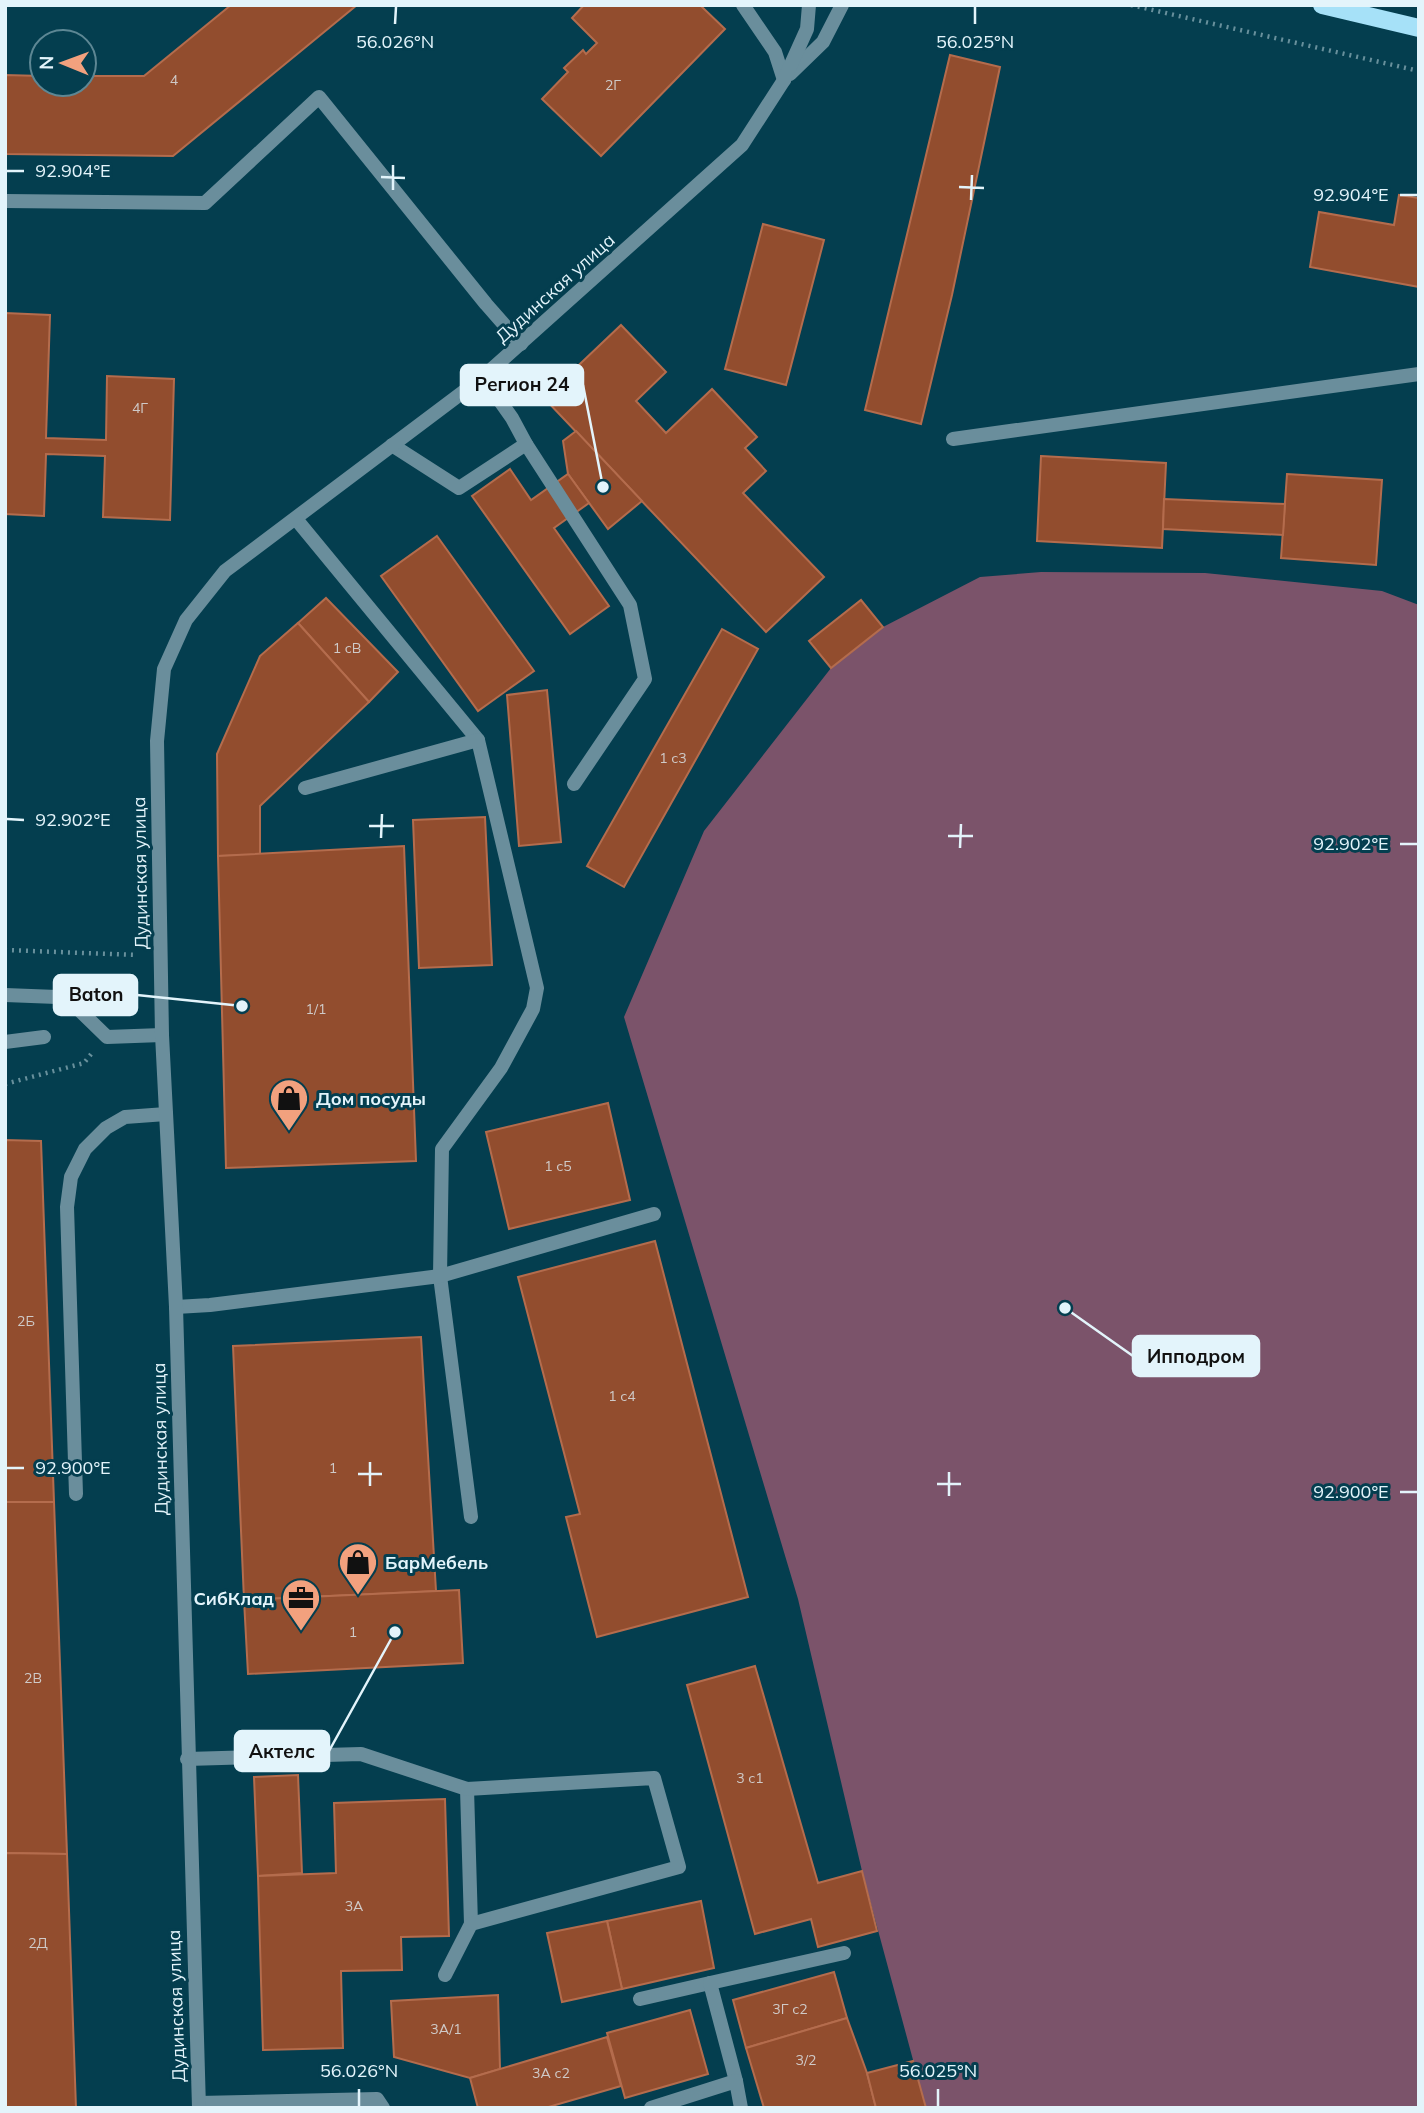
<svg xmlns="http://www.w3.org/2000/svg" width="1424" height="2113" font-family="Mulish,sans-serif">
	<rect width="100%" height="100%" fill="#043e4f"/>
	<path fill="#7b536a" d="M1041 572 1205 573 1382 591 1419 605V2108H926L862 1871 798 1599 624 1017 704 831 831 668 883 627 980 577Z"/>
	<g fill="#924d2e" stroke="#b46c4d" stroke-width="2">
		<path d="M231 5H357L173 156 5 154V75L42 76V84H84V76H144Z"/>
		<path d="M584 5H700L725 29 601 156 542 99 568 72 564 68 583 50 586 54 597 43 572 18Z"/>
		<path d="M950 55 1000 67 952 295 921 424 865 410Z"/>
		<path d="M1399 195 1419 198V287L1310 267 1319 212 1394 225Z"/>
		<path d="M763 224 824 240 786 385 725 369Z"/>
		<path d="M5 313 50 315 46 438 106 440 107 376 174 379 170 520 103 517 105 456 46 454 44 516 5 514Z"/>
		<path d="M621 325 666 372 636 401 666 433 712 389 757 437 745 448 766 471 743 493 824 577 766 632 544 398Z"/>
		<path d="M576 431 642 501 608 529 568 474 563 441Z"/>
		<path d="M1041 456 1166 463 1162 548 1037 541Z"/>
		<path d="M510 469 531 500 568 474 589 503 554 528 609 606 570 634 472 496Z"/>
		<path d="M1287 474 1382 480 1376 565 1281 558Z"/>
		<path d="M1164 499 1285 504 1283 535 1163 529Z"/>
		<path d="M437 536 534 671 478 711 381 576Z"/>
		<path d="M326 598 398 672 369 702 298 623Z"/>
		<path d="M861 600 883 627 831 668 809 641Z"/>
		<path d="M298 623 369 702 260 806V855L218 856 217 754 260 656Z"/>
		<path d="M722 629 758 649 624 887 587 866Z"/>
		<path d="M547 690 561 842 519 846 507 695Z"/>
		<path d="M485 817 492 965 419 968 413 820Z"/>
		<path d="M404 846 416 1161 226 1168 218 856Z"/>
		<path d="M608 1103 630 1200 509 1229 486 1132Z"/>
		<path d="M5 1140 41 1141 54 1502H5Z"/>
		<path d="M655 1241 748 1597 597 1637 566 1517 580 1514 518 1277Z"/>
		<path d="M421 1337 436 1591 244 1600 233 1346Z"/>
		<path d="M5 1502H54L67 1854 5 1853Z"/>
		<path d="M459 1590 463 1663 248 1674 244 1600Z"/>
		<path d="M755 1666 818 1883 862 1871 877 1931 818 1947 811 1919 755 1934 687 1685Z"/>
		<path d="M298 1775 302 1873 258 1876 254 1777Z"/>
		<path d="M445 1799 449 1936 401 1937 402 1970 341 1971 343 2048 263 2050 258 1876 336 1873 334 1803Z"/>
		<path d="M5 1853 67 1854 76 2108H5Z"/>
		<path d="M701 1901 714 1968 622 1989 607 1921Z"/>
		<path d="M607 1921 622 1989 562 2002 547 1933Z"/>
		<path d="M834 1972 847 2018 746 2048 733 2000Z"/>
		<path d="M498 1995 500 2069 470 2078 394 2057 391 2001Z"/>
		<path d="M690 2010 708 2074 625 2098 607 2033Z"/>
		<path d="M847 2018 867 2073 876 2108H764L746 2048Z"/>
		<path d="M607 2037 621 2086 545 2108H478L470 2078Z"/>
		<path d="M913 2061 926 2108H876L867 2073Z"/>
	</g>
	<g fill="none" stroke-linecap="round" stroke-linejoin="round">
		<g stroke="#68909c" stroke-width="4.5" stroke-dasharray="2 5" stroke-linecap="butt">
			<path d="M1131 5 1419 71"/>
			<path d="M5 950 137 955"/>
			<path d="M5 1084 84 1063 92 1053"/>
		</g>
		<g stroke="#6a8e9c" stroke-width="14">
			<path d="M743 5 775 52 784 80"/>
			<path d="M5 201 205 203 319 97 486 304 521 344"/>
			<path d="M483 377 512 418 526 444 630 605 645 679 574 784"/>
			<path d="M953 439 1419 374"/>
			<path d="M392 445 459 488 526 444"/>
			<path d="M296 519 478 740 537 988 533 1009 501 1068 442 1149 440 1276 471 1517"/>
			<path d="M305 788 478 740"/>
			<path d="M5 995 57 997 69 1000 107 1037 162 1035"/>
			<path d="M5 1042 44 1037"/>
			<path d="M176 1307 210 1305 440 1276 654 1214"/>
			<path d="M76 1494 67 1207 71 1177 85 1149 106 1128 125 1117 166 1114"/>
			<path d="M187 1759 361 1754 467 1789 471 1924 445 1975"/>
			<path d="M467 1789 654 1778 679 1867 471 1924"/>
			<path d="M640 1999 710 1983"/>
			<path d="M736 2081 710 1983 844 1953"/>
			<path d="M199 2103 377 2099 383 2108"/>
			<path d="M651 2108 736 2081 741 2108"/>
		</g>
		<g stroke="#6a8e9c" stroke-width="14">
			<path d="M790 74 823 42 842 5"/>
			<path d="M199 2108 176 1307 162 1035 157 741 164 669 186 620 225 571 483 377 742 145 784 80 807 29 809 5"/>
		</g>
		<path stroke="#a6e1f8" stroke-width="18" d="M1322 5 1419 28"/>
	</g>
	<path fill="none" stroke="#e3f4fb" stroke-width="2.5" d="M395 24 396 7M975 24V7M7 171H24M381 177 405 178M959 187 984 188M393 190V165M1400 195H1417M971 200 972 175M7 819 24 820M369 826H394M948 836H973M381 838 382 814M1400 844H1417M960 848 961 824M7 1468H24M358 1474H382M937 1484H961M370 1486V1462M1400 1492H1417M949 1496V1472M359 2106V2089M938 2106V2089"/>
	<defs>
		<g id="shop-pin" transform="scale(2.0125)"><path d="M0 17L-7.5 6A9.5 9.5 0 1 1 7.5 6Z" fill="#f2a17e" stroke="#043e4f"/><path d="M-5-2.5h2.3a2.7 3.5 0 0 1 5.4 0H5L5.5 6h-11ZM-1.5-2.5h3a1.5 2.3 0 0 0-3 0Z" fill="#111"/></g>
		<g id="office-pin" transform="scale(2.0125)"><path d="M0 17L-7.5 6A9.5 9.5 0 1 1 7.5 6Z" fill="#f2a17e" stroke="#043e4f"/><path d="M-6-3h4V-5.5h4V-3h4V5H-6ZM-1-4.5V-3h2v-1.5ZM-6 0V1H6V0Z" fill="#111"/></g>
	</defs>
	<g fill-rule="evenodd">
		<use href="#shop-pin" x="289" y="1098"/>
		<use href="#shop-pin" x="358" y="1562"/>
		<use href="#office-pin" x="301" y="1598"/>
	</g>
	<g text-anchor="middle" dominant-baseline="central" stroke-width="6" stroke-linejoin="round" paint-order="stroke">
		<g font-size="14" fill="#cfcac8">
			<text x="174" y="80">4</text>
			<text x="613" y="85">2Г</text>
			<text x="140" y="408">4Г</text>
			<text x="347" y="648">1 сВ</text>
			<text x="673" y="758">1 с3</text>
			<text x="316" y="1009">1/1</text>
			<text x="558" y="1166">1 с5</text>
			<text x="26" y="1321">2Б</text>
			<text x="622" y="1396">1 с4</text>
			<text x="333" y="1468">1</text>
			<text x="353" y="1632">1</text>
			<text x="33" y="1678">2В</text>
			<text x="750" y="1778">3 с1</text>
			<text x="354" y="1906">3А</text>
			<text x="38" y="1943">2Д</text>
			<text x="790" y="2009">3Г с2</text>
			<text x="446" y="2029">3А/1</text>
			<text x="806" y="2060">3/2</text>
			<text x="551" y="2073">3А с2</text>
		</g>
		<g font-size="18" fill="#e3f4fb" stroke="#043e4f">
			<text transform="translate(555 288) rotate(-42)">Дудинская улица</text>
			<text transform="translate(140 873) rotate(-91)">Дудинская улица</text>
			<text transform="translate(160 1439) rotate(-91)">Дудинская улица</text>
			<text transform="translate(176 2006) rotate(-92)">Дудинская улица</text>
		</g>
		<g font-size="18" font-weight="bold" fill="#e3f4fb" stroke="#043e4f" text-anchor="start">
			<text x="316" y="1098">Дом посуды</text>
			<text x="385" y="1562">БарМебель</text>
			<text x="274" y="1598" text-anchor="end">СибКлад</text>
		</g>
	</g>
	<g font-size="18" text-anchor="middle" fill="#e3f4fb" stroke="#043e4f" stroke-width="6" stroke-linejoin="round" paint-order="stroke">
		<text x="395" y="48">56.026°N</text>
		<text x="975" y="48">56.025°N</text>
		<text x="73" y="177">92.904°E</text>
		<text x="1351" y="201">92.904°E</text>
		<text x="73" y="826">92.902°E</text>
		<text x="1351" y="850">92.902°E</text>
		<text x="73" y="1474">92.900°E</text>
		<text x="1351" y="1498">92.900°E</text>
		<text x="359" y="2077">56.026°N</text>
		<text x="938" y="2077">56.025°N</text>
	</g>
	<path fill="none" stroke="#e3f4fb" stroke-width="2.5" d="M603 487L583 385M242 1006L137 995M1065 1308L1133 1356M395 1632L329 1751"/>
	<g fill="#e3f4fb" stroke="#043e4f" stroke-width="2.5">
		<circle cx="603" cy="487" r="7"/>
		<circle cx="242" cy="1006" r="7"/>
		<circle cx="1065" cy="1308" r="7"/>
		<circle cx="395" cy="1632" r="7"/>
	</g>
	<g fill="#e3f4fb" stroke="#e3f4fb" stroke-width="2.5">
		<rect x="461" y="365" width="122" height="40" rx="7"/>
		<rect x="54" y="975" width="83" height="40" rx="7"/>
		<rect x="1133" y="1336" width="126" height="40" rx="7"/>
		<rect x="235" y="1731" width="94" height="40" rx="7"/>
	</g>
	<g font-size="19" text-anchor="middle" font-weight="bold" fill="#111">
		<text x="522" y="391">Регион 24</text>
		<text x="96" y="1001">Baton</text>
		<text x="1196" y="1363">Ипподром</text>
		<text x="282" y="1758">Актелс</text>
	</g>
	<rect width="1424" height="2113" fill="none" stroke="#e3f4fb" stroke-width="14"/>
	<g transform="translate(63 63) rotate(271)"><circle r="33" fill="#043e4f" stroke="#5d8794" stroke-width="2"/>
	<path d="M0-5L12 26L0 18L-12 26Z" fill="#f2a17e"/>
	<text y="-10" font-size="19" font-weight="bold" text-anchor="middle" fill="#e3f4fb">N</text>
	</g>
</svg>
